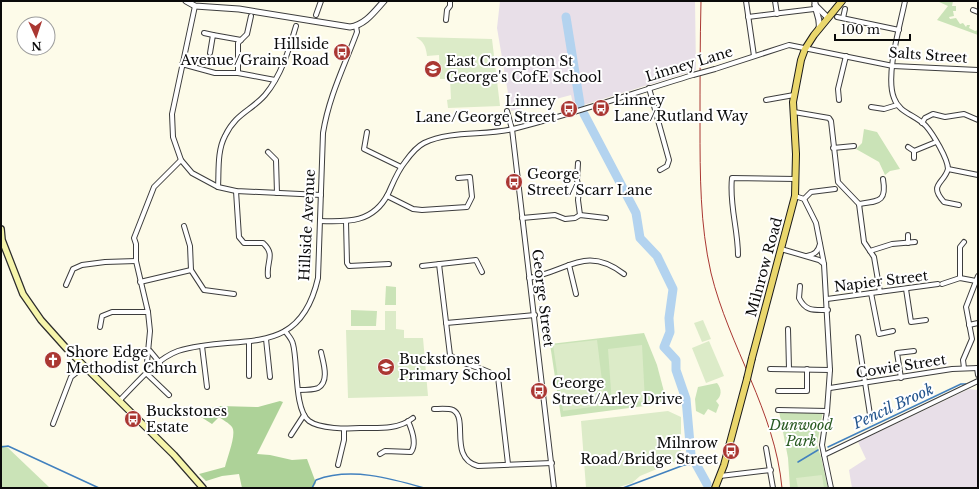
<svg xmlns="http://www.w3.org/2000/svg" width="979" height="489" font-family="'Libre Baskerville',serif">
	<rect width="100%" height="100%" fill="#fdfbe9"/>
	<g fill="#e8dfe8">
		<path d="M500 1H695L696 70 574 108 571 95 511 111 497 28Z"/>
		<path d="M969 389 978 390V488H852L849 470 866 459 858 442Z"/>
	</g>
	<g fill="#cae3b7">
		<path d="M937 1H953L952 6H956V11H953L954 16 949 17 950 19 956 18 960 24 963 23 966 27 967 25H970L969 28 975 31 978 30V35L937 20 948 6Z"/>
		<path d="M864 129 877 132 900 169 890 171 885 175 879 162 856 149 862 143Z"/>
		<path d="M386 286 396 287V305H385Z"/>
		<path d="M351 310 377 311 376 326H351Z"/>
		<path d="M644 333 657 365 667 403 561 417 550 344Z"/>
		<path d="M717 383C722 389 722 396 716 401L719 405 716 413 708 409 704 415 696 411 695 399 698 387Z"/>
		<path d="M779 411H823L817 445 821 457 828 488H790L788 458Z"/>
		<path d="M1 445 6 446 50 488H1Z"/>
	</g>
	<path fill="#add298" d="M280 401 283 402 257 454 270 455 292 460 307 459 316 483 313 488H242L239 474 222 476 206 481 199 474 225 467C227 458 237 434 232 427 229 423 223 420 219 417L212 424 201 417 203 410 220 406 258 407Z"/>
	<g fill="#dcebc8">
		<path d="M416 37 492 39 500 106 448 108 447 100 451 99 450 79H440L439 55 427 56C426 47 424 42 416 37Z"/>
		<path d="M385 311H396V329L404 330V338H423L428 396 348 398 346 330H385Z"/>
		<path d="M703 320 711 339 702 342 694 323Z"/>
		<path d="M597 340 605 405 563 411 553 345Z"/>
		<path d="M709 341 724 376 706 383 692 348Z"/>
		<path d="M642 345 645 401 612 404 608 349Z"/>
		<path d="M668 411 681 417V459L640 476 632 483 616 488H586L581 421Z"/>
		<path d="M822 475 824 488H798L796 478Z"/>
	</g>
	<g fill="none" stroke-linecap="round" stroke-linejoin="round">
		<g stroke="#4281be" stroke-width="1.5">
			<path d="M1 447 8 446 99 488"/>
			<path d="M828 447 961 384H966"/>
			<path d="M798 462 818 450"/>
			<path d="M312 488 316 480C350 467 390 478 424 488"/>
			<path d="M623 488 684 465H692L701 471"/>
		</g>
		<g stroke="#b3d3ef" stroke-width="9">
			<path d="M566 17 580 104"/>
			<path d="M584 114 636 213 640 238 657 256 673 289 669 318 670 332 664 347 676 360V370L686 399 691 455 707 484"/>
		</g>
		<g stroke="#3d3d3d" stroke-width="6">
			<g id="minor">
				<path d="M746 1 754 56"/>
				<path d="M775 1 777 14"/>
				<path d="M905 1C900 26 885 76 894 98 899 113 916 115 926 126 933 134 948 159 948 169"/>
				<path d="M195 6 172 114 173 137 181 160 192 173 218 187 236 191 321 195"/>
				<path d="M973 10 978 12"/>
				<path d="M316 15 321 1"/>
				<path d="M748 17 814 9"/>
				<path d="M837 17 899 30"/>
				<path d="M843 18 845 9"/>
				<path d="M446 20 447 10 450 6V1"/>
				<path d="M204 33 213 35"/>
				<path d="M210 53 213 35 241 40"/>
				<path d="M182 64 215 73H238L275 80"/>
				<path d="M715 69 789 45 893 66 978 70"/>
				<path d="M238 73V43L247 34 251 16"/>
				<path d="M649 88 669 160 667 166 660 170"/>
				<path d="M766 100 794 95"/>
				<path d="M839 100 838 89 846 56"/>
				<path d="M871 107 884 109 897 105"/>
				<path d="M507 111 512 129 554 488"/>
				<path d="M794 112 829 118 831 121 838 182 859 204"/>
				<path d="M922 123 925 118 933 114 945 117 964 114 978 120"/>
				<path d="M367 132 364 149 401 167"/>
				<path d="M908 147 914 151V158"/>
				<path d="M833 148 854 146"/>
				<path d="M914 151 936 142"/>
				<path d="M268 152 276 160 277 193"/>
				<path d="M578 163 577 180 579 189 578 200 580 215"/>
				<path d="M948 169C944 184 928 184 944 202L959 205"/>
				<path d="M948 169 978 175"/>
				<path d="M218 187C219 171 217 151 225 136 236 113 251 111 265 95 281 76 289 50 296 26"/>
				<path d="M236 191 239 237 244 243H263C276 255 266 261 268 276"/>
				<path d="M387 196 413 209 422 210 467 207 472 197 470 177 458 178"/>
				<path d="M795 196 804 199 816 223 824 264 830 370 827 411 822 445 831 488"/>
				<path d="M804 199 811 192 835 189"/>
				<path d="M859 204 864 242 874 257 880 292"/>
				<path d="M859 204C879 201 887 202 883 179"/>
				<path d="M522 218 555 215 565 219 575 218 580 215 606 218"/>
				<path d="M320 221C348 222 373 223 388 194 393 183 397 172 405 162 410 155 416 147 424 143 451 130 485 136 513 129 574 114 633 93 693 75"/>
				<path d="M346 222 347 263 349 266 389 264"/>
				<path d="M184 226 190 246 191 270 204 290 234 294"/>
				<path d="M908 235V243"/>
				<path d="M781 249 819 260 824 264"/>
				<path d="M870 251 892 244 915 242"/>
				<path d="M738 255C738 229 729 204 732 178L796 179"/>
				<path d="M807 256C815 254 818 252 820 244"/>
				<path d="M439 264 450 355C464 367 483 366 498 377L508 464"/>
				<path d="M569 265 576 294"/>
				<path d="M422 266 476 260 482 272"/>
				<path d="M529 278C568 271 586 245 624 274"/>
				<path d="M960 278V247L964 242"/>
				<path d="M140 282 191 270"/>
				<path d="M942 284 960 278 976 281"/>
				<path d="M66 285 73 269 82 265 105 262 136 261"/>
				<path d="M800 286 799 298C806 312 814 310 828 310"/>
				<path d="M906 289 911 322 926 320"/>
				<path d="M871 293 879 334 893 331"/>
				<path d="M827 299 938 284"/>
				<path d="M446 323 535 315"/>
				<path d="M969 325 978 323"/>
				<path d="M100 327 102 316 112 312H148"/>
				<path d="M788 329 789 369"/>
				<path d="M285 331C288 335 292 339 293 344 298 362 294 410 309 421 320 429 347 429 360 428 378 428 398 430 413 418"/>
				<path d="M858 337 871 421"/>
				<path d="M266 339 270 377"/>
				<path d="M249 342V376"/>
				<path d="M202 346 207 387"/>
				<path d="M150 351 160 363"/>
				<path d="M964 368 963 360 972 339 966 307 978 276"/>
				<path d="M977 368 978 375"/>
				<path d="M770 369 830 370"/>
				<path d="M901 378 897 353 914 351"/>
				<path d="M830 388 952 369 978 368"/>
				<path d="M299 390C304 390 313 390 318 388 330 381 323 362 321 352"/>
				<path d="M778 391H807V369"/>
				<path d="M169 395 146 373 150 331 148 312 136 261V244L134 238 154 187 181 160"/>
				<path d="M120 400C137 383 156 359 178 351 238 332 299 362 318 278L323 133C329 96 344 67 357 32L356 26"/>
				<path d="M434 409C439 409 448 408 453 410 469 418 448 458 478 466L552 463"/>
				<path d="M778 410 827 411"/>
				<path d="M53 424 71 377 85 366"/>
				<path d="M291 435 304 415"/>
				<path d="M766 448 773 488"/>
				<path d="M380 454 385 451 411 452C417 444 412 430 408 421"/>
				<path d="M824 455 978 381"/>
				<path d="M338 465 344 440V429"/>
				<path d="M720 476 771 470"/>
			</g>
		</g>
		<g stroke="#3d3d3d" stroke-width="7">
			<g id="tertiary">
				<path d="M186 1 195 6 239 9 350 27C365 25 374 12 384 1"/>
				<path d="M815 1C814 11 821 17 819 28"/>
				<path d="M815 5 828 18"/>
			</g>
		</g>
		<g stroke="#2c2c2c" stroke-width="8">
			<path id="secondary" d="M1 229 2 240 23 294 41 320 67 349 174 455 203 488"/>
		</g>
		<g stroke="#1b1b1b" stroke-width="8">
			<g id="primary">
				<path d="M752 358 795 196 796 154 793 102 801 60 805 49 814 35 842 1"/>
				<path d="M715 488 724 465 747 379"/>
			</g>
		</g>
		<use href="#minor" stroke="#fff" stroke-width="4"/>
		<use href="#tertiary" stroke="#fff" stroke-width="5"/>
		<use href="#secondary" stroke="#f6f5ab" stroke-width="5.5"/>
		<use href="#primary" stroke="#ead76c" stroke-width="6"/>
		<path stroke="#aa3732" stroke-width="1" d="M701 1C700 42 700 84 700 125 700 175 700 225 711 273 729 347 775 411 782 488"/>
		<g stroke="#3d3d3d" stroke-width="6" stroke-linecap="butt">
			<path id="minor-bridge" d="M693 75 715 69"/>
		</g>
		<g stroke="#1b1b1b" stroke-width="8" stroke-linecap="butt">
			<path id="primary-bridge" d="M747 379 752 358"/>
		</g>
		<use href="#minor-bridge" stroke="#fff" stroke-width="4"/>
		<use href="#primary-bridge" stroke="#ead76c" stroke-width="6"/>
	</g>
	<defs>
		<g id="bus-disc" transform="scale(0.9)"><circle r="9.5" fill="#aa3732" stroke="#fff"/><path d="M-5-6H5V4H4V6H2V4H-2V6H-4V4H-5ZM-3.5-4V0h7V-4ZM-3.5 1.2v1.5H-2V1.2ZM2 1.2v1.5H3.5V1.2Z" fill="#fff"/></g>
		<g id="school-disc" transform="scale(0.9)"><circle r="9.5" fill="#aa3732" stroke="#fff"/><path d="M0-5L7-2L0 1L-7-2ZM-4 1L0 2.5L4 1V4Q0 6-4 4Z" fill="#fff"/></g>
		<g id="church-disc" transform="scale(0.9)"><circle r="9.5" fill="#aa3732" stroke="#fff"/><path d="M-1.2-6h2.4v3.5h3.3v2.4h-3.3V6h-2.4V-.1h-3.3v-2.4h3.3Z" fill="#fff"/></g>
	</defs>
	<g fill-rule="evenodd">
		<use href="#bus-disc" x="342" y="52"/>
		<use href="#school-disc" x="433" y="69"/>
		<use href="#bus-disc" x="601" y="108"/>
		<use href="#bus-disc" x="569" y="109"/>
		<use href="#bus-disc" x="514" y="182"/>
		<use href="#church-disc" x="53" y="360"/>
		<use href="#school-disc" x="386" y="367"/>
		<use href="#bus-disc" x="539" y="391"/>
		<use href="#bus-disc" x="133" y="419"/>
		<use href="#bus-disc" x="731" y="451"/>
	</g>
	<g text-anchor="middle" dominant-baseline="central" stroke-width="4" stroke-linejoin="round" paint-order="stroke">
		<g font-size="14" fill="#0a0a0a" stroke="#fff" text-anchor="start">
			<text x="329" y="44" text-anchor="end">Hillside<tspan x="329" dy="16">Avenue/Grains Road</tspan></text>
			<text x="446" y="61">East Crompton St<tspan x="446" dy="16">George's CofE School</tspan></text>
			<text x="614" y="100">Linney<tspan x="614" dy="16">Lane/Rutland Way</tspan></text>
			<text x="556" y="101" text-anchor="end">Linney<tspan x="556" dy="16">Lane/George Street</tspan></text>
			<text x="527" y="174">George<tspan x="527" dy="16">Street/Scarr Lane</tspan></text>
			<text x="66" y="352">Shore Edge<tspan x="66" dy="16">Methodist Church</tspan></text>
			<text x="399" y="359">Buckstones<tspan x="399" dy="16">Primary School</tspan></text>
			<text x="552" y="383">George<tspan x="552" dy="16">Street/Arley Drive</tspan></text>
			<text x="146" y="411">Buckstones<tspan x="146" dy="16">Estate</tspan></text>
			<text x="718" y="443" text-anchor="end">Milnrow<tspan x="718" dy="16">Road/Bridge Street</tspan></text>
		</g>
		<g font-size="14" fill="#0a0a0a" stroke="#fff">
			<text transform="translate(928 55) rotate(4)">Salts Street</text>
			<text transform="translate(689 64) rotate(-17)">Linney Lane</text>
			<text transform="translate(307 225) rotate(-87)">Hillside Avenue</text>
			<text transform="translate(764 267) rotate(-75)">Milnrow Road</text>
			<text transform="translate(881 281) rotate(-7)">Napier Street</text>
			<text transform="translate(543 298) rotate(83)">George Street</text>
			<text transform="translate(901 366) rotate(-9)">Cowie Street</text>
		</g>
		<g font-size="14" font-style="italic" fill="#295a22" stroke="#fff">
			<text x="801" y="425">Dunwood<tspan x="801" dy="16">Park</tspan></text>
		</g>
		<g font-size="15" font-style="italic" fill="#22548d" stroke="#fff">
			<text transform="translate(893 406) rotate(-25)">Pencil Brook</text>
		</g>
	</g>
	<rect width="979" height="489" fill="none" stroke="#0a0a0a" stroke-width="4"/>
	<g transform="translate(36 36) rotate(177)"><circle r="19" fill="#ffffff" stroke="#9d9d9d"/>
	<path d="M0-3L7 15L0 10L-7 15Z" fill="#aa3732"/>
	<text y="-6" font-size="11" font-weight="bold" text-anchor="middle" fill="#0a0a0a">N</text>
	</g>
	<path d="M835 34v6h75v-6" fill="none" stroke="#0a0a0a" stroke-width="2"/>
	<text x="841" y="34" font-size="12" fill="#0a0a0a" stroke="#ffffff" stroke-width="3" paint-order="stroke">100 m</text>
</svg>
